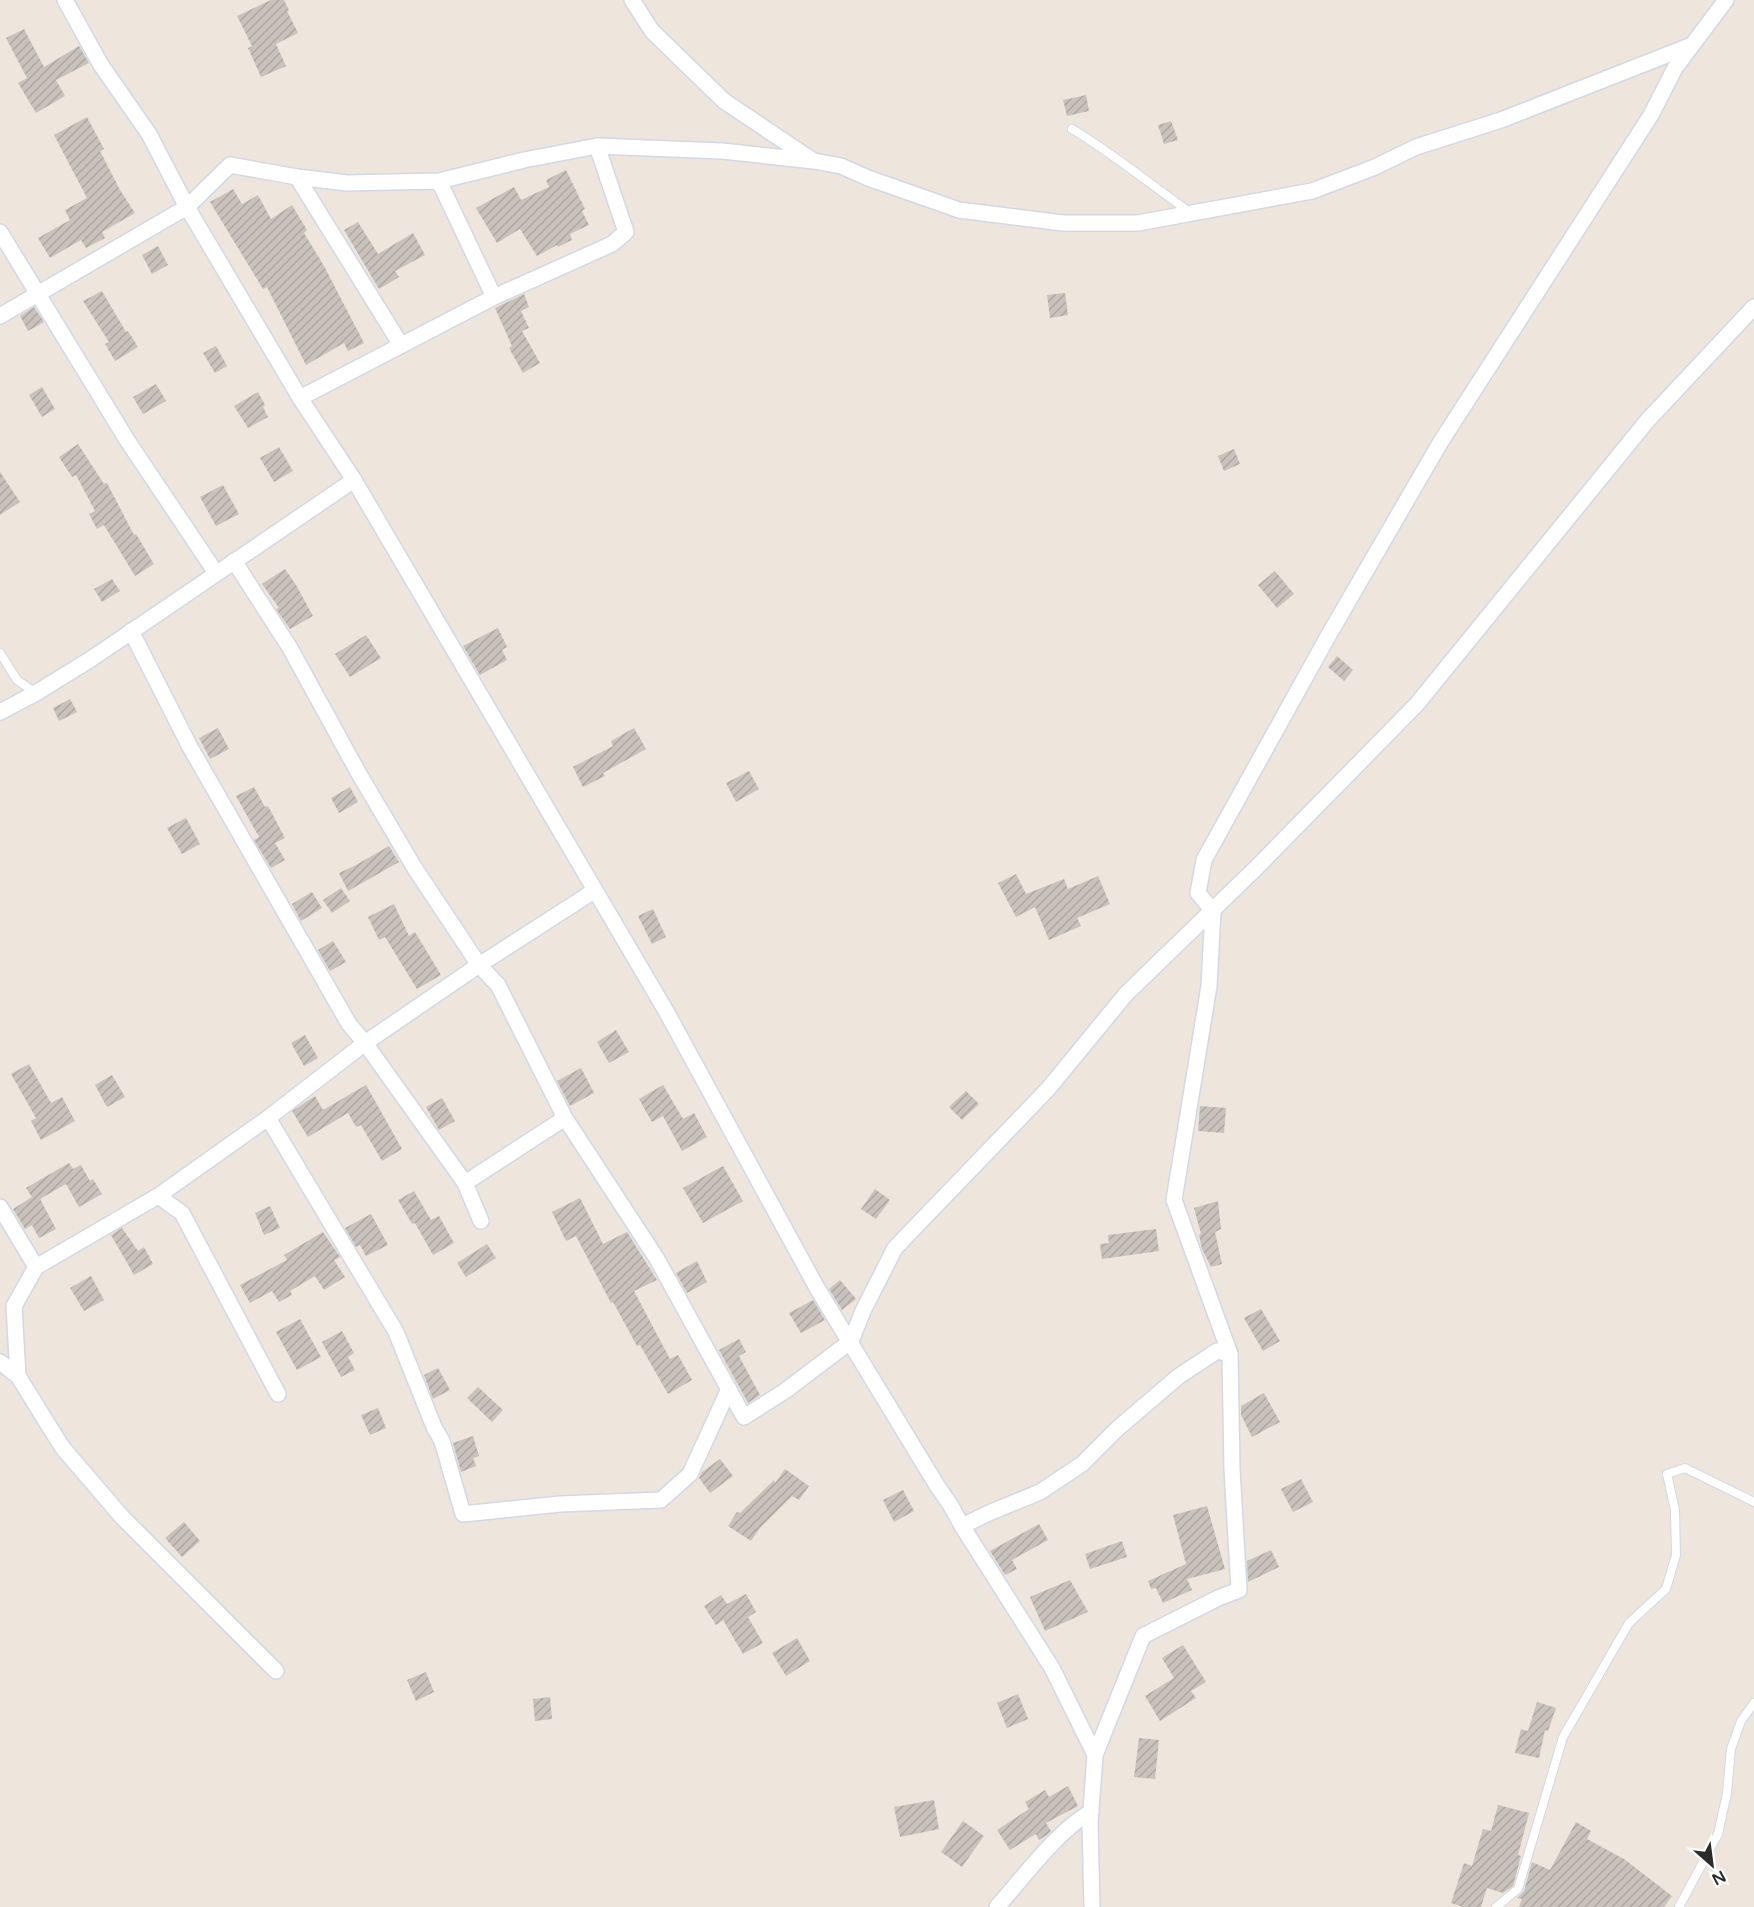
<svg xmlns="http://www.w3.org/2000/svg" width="1754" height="1907" font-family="'Varela Round',sans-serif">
	<defs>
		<pattern id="building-hatch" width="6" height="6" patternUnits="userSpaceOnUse" patternTransform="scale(1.5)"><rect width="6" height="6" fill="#c9c2bc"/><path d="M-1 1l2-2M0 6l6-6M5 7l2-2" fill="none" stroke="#ada7a2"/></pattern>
	</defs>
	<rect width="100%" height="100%" fill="#eee5dd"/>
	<g fill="url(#building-hatch)">
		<path d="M271 0H284L289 10 287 11 298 33 276 44 286 66 261 77 248 48 252 46 237 16Z"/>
		<path d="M24 29 44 67 79 46 89 63 56 80 65 96 36 113 18 83 27 78 6 38Z"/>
		<path d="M1086 95 1089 111 1067 116 1063 100Z"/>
		<path d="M87 117 104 149 100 151 120 190 135 213 102 232 105 238 86 248 81 240 50 258 38 238 70 220 65 210 87 198 54 135Z"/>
		<path d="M1171 121 1178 140 1164 144 1158 125Z"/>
		<path d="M566 170 585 209 582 211 589 225 570 234 572 240 558 247 557 245 537 256 520 229 497 243 476 208 514 187 521 200 549 187 546 180Z"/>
		<path d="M233 189 242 204 258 195 271 219 292 205 307 230 304 233 324 266 364 343 348 351 344 343 306 365 267 287 263 289 210 202Z"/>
		<path d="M358 222 378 254 413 233 425 255 395 271 399 277 379 289 344 230Z"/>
		<path d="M158 246 168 265 152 274 142 255Z"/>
		<path d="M102 291 126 332 128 331 138 347 115 361 105 344 109 342 83 301Z"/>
		<path d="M1065 293 1068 315 1050 318 1047 295Z"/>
		<path d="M524 294 529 307 521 311 529 328 522 331 540 363 523 373 509 348 512 346 495 308Z"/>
		<path d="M34 307 44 322 28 331 20 316Z"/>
		<path d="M216 346 227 366 215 373 203 353Z"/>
		<path d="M156 384 166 401 143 414 133 397Z"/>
		<path d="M42 387 55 409 42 417 29 395Z"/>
		<path d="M258 392 265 405 263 407 268 417 248 428 234 406Z"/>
		<path d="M78 444 104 484 107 483 134 535 136 534 154 564 135 576 104 525 97 529 89 514 95 511 76 475 72 477 59 457Z"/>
		<path d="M279 447 293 471 274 482 260 458Z"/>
		<path d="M1234 449 1240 464 1224 471 1218 456Z"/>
		<path d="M0 472 20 502 0 515Z"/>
		<path d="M223 485 239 514 216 526 200 497Z"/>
		<path d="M285 569 296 585 313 616 290 629 276 609 279 608 262 584Z"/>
		<path d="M1275 571 1294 594 1277 608 1258 585Z"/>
		<path d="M112 579 120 591 102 602 94 589Z"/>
		<path d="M498 628 507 647 502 650 507 660 480 675 463 646Z"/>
		<path d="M366 635 381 658 350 677 335 654Z"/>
		<path d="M1337 656 1353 670 1344 681 1328 667Z"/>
		<path d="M70 699 77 712 59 721 53 708Z"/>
		<path d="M218 728 229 749 210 759 199 738Z"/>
		<path d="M634 728 646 749 603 773 605 776 583 787 573 767 613 746 611 741Z"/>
		<path d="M749 771 759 789 736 802 726 783Z"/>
		<path d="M254 787 265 807 268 806 285 838 275 843 285 860 271 868 254 840 259 837 236 796Z"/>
		<path d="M350 787 358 802 339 813 331 798Z"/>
		<path d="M186 818 200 844 182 854 167 828Z"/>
		<path d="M389 846 399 862 348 891 339 873 356 865Z"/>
		<path d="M1016 874 1026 894 1064 879 1068 889 1098 876 1110 904 1077 918 1081 926 1049 940 1035 907 1016 917 998 883Z"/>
		<path d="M341 888 350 901 332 913 323 900Z"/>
		<path d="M312 892 322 908 301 921 292 904Z"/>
		<path d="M394 904 409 936 415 932 441 975 417 989 385 937 379 940 368 917Z"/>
		<path d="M653 909 666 937 652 944 638 916Z"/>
		<path d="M333 941 346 962 330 971 318 950Z"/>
		<path d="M616 1030 629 1052 609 1063 597 1042Z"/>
		<path d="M305 1035 318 1058 304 1066 291 1043Z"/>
		<path d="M29 1064 51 1103 62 1097 75 1121 41 1140 31 1121 36 1118 11 1074Z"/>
		<path d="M581 1068 594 1093 570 1106 557 1081Z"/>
		<path d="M112 1075 125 1097 107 1107 95 1085Z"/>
		<path d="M366 1085 402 1149 382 1161 361 1125 356 1127 348 1113 308 1137 292 1111 315 1096 323 1110Z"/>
		<path d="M663 1085 683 1119 694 1113 707 1137 682 1151 663 1116 652 1122 639 1099Z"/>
		<path d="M966 1091 979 1104 962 1120 949 1107Z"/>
		<path d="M442 1098 455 1121 439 1130 426 1107Z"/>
		<path d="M1200 1106 1226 1108 1224 1133 1198 1131Z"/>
		<path d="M69 1163 73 1169 81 1165 90 1181 93 1179 102 1194 79 1207 66 1184 40 1199 56 1229 39 1238 32 1225 25 1229 13 1209 32 1197 26 1188Z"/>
		<path d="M723 1166 743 1201 703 1223 683 1188Z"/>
		<path d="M875 1189 890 1200 876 1219 861 1209Z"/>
		<path d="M414 1191 431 1220 439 1216 454 1243 433 1255 415 1223 412 1224 398 1200Z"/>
		<path d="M580 1198 603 1244 627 1232 657 1280 634 1291 670 1359 678 1355 692 1380 668 1394 640 1345 637 1346 613 1302 611 1303 576 1236 566 1241 552 1212Z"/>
		<path d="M1218 1201 1221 1229 1215 1232 1222 1264 1211 1267 1202 1249 1199 1235 1201 1234 1194 1208Z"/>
		<path d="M270 1206 280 1228 264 1235 255 1213Z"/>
		<path d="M371 1214 388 1245 366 1256 360 1245 356 1247 345 1228Z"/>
		<path d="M122 1228 138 1251 144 1247 153 1264 134 1275 111 1235Z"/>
		<path d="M1156 1229 1159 1251 1102 1259 1100 1244 1109 1243 1108 1235Z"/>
		<path d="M323 1232 340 1257 334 1260 345 1277 324 1290 315 1276 290 1291 292 1295 279 1302 272 1291 250 1303 240 1285 287 1260 284 1255Z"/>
		<path d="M487 1244 496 1258 466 1277 457 1263Z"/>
		<path d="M697 1261 707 1282 687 1293 676 1273Z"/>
		<path d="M91 1276 104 1300 84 1311 70 1288Z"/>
		<path d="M840 1280 856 1299 842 1310 829 1289Z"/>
		<path d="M813 1300 825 1320 801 1333 789 1313Z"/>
		<path d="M1261 1309 1280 1341 1263 1351 1244 1318Z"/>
		<path d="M300 1319 321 1357 297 1370 276 1332Z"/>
		<path d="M342 1331 354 1353 348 1357 355 1370 341 1377 322 1342Z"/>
		<path d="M739 1339 746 1352 739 1356 760 1395 748 1403 719 1350Z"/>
		<path d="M438 1368 450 1390 433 1399 424 1375Z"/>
		<path d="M478 1387 503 1410 492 1422 467 1398Z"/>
		<path d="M1264 1393 1280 1422 1252 1437 1241 1415V1406Z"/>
		<path d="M378 1408 386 1428 370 1435 361 1415Z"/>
		<path d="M473 1436 479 1456 473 1458 476 1466 461 1472 453 1443Z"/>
		<path d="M720 1459 733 1476 710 1493 699 1478 702 1472Z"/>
		<path d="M785 1469 809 1486 799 1500 792 1496 760 1528 751 1541 728 1526 737 1512 740 1513 774 1480 775 1483Z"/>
		<path d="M1301 1479 1313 1502 1293 1512 1281 1489Z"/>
		<path d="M903 1490 914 1511 894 1522 883 1500Z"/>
		<path d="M1207 1506 1225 1569 1187 1579 1192 1590 1163 1603 1156 1588 1151 1589 1148 1581 1186 1564 1173 1515Z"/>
		<path d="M184 1522 200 1541 182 1557 165 1538Z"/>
		<path d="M1039 1524 1048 1540 1012 1560 1017 1569 1005 1575 990 1551Z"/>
		<path d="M1122 1541 1127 1557 1090 1569 1085 1554Z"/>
		<path d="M1271 1550 1279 1567 1248 1582 1247 1561Z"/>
		<path d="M1070 1580 1088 1612 1045 1631 1030 1597Z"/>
		<path d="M746 1594 756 1612 748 1617 763 1643 743 1654 723 1620 716 1625 704 1606 721 1595 727 1604Z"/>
		<path d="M797 1638 810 1661 786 1676 772 1653Z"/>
		<path d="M1183 1645 1206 1682 1191 1691 1196 1698 1160 1721 1145 1696 1174 1678 1162 1658Z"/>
		<path d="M426 1672 434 1692 416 1701 407 1680Z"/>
		<path d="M1018 1694 1028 1719 1007 1728 997 1703Z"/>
		<path d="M550 1697 552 1719 535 1721 533 1699Z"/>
		<path d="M1537 1702 1556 1708 1548 1731 1545 1730 1539 1758 1515 1753 1521 1729 1528 1731Z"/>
		<path d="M1139 1738 1159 1740 1155 1779 1134 1777Z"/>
		<path d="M1068 1786 1078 1806 1046 1823 1051 1831 1047 1835 1039 1840 1036 1834 1010 1850 997 1830 1029 1809 1025 1802 1045 1790 1049 1797Z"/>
		<path d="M934 1800 939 1829 900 1837 894 1807Z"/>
		<path d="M1498 1805 1529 1813 1518 1855 1521 1856 1513 1886 1503 1893 1487 1888 1481 1907H1463L1451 1903 1464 1863 1472 1866 1483 1829 1491 1831Z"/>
		<path d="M963 1821 984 1836 962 1867 941 1852Z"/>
		<path d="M1576 1822 1591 1831 1587 1839 1624 1859 1672 1896 1664 1907H1519L1522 1899 1517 1898 1524 1891 1532 1862 1550 1870Z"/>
	</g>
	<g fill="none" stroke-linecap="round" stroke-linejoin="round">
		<g stroke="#d2d8e4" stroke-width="10">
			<g id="service">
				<path d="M1072 129C1114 154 1151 185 1191 213"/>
				<path d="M0 653 17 680 36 693"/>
				<path d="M1496 1907 1518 1889 1563 1737 1629 1623 1666 1589 1676 1555 1675 1510 1667 1474 1685 1468 1754 1502"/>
				<path d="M1679 1907 1718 1834 1727 1793 1731 1749 1741 1721 1754 1703"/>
			</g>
		</g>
		<g stroke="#d2d8e4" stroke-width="18">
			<g id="minor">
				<path d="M65 0 101 65 149 134 187 207 300 398 354 480 666 1011 817 1288 936 1484 951 1506 962 1526 1052 1668 1095 1755"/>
				<path d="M632 0 652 31 724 101 812 160"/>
				<path d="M597 146 722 151 814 161 841 166 868 178 959 210 1063 223H1138L1312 191 1375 167 1416 147 1501 120 1692 45"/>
				<path d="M297 177 401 345"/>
				<path d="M439 181 494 297"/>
				<path d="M0 232 127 440 216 573"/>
				<path d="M0 316 187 207 230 165 297 177 347 183 439 181 524 160 597 146 626 232 612 244 494 297 300 398"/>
				<path d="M234 561 290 648 358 772 414 867 479 965 498 985 565 1118"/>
				<path d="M131 631 190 747 349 1024 365 1043 465 1183 481 1221"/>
				<path d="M0 712 36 693 91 659 354 480"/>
				<path d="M268 1118 396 1332 434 1427 442 1441 463 1514 560 1504 661 1500 690 1474 729 1389"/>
				<path d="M465 1183 565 1118 657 1259 744 1417 785 1391 851 1341 863 1311 895 1248 1048 1089 1126 994 1256 868 1417 704 1647 421 1754 307"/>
				<path d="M158 1196 182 1213 278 1394"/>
				<path d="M0 1207 36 1267"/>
				<path d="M0 1362 18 1376 62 1447 122 1517 276 1671"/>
				<path d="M18 1376 14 1306 36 1267 158 1196 268 1118 365 1043 479 965 594 891"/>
				<path d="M962 1526 991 1512 1040 1492 1082 1464 1117 1429 1179 1376 1217 1351 1230 1354"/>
				<path d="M997 1907C1022 1879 1059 1829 1091 1812"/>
				<path d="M1092 1907 1090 1823 1095 1755 1143 1636 1218 1598 1239 1590 1232 1469 1230 1354 1174 1200 1209 986 1213 911 1198 893 1204 860 1327 638 1440 443 1651 115 1675 68 1726 0"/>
			</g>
		</g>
		<use href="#service" stroke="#fff" stroke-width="8"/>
		<use href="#minor" stroke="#fff" stroke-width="15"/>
	</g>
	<g transform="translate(1712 1865) rotate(152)" stroke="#ffffff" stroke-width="4.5" paint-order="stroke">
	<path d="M0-4.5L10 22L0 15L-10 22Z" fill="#2b2b2b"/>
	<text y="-9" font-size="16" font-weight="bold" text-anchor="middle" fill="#2b2b2b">N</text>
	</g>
</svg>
